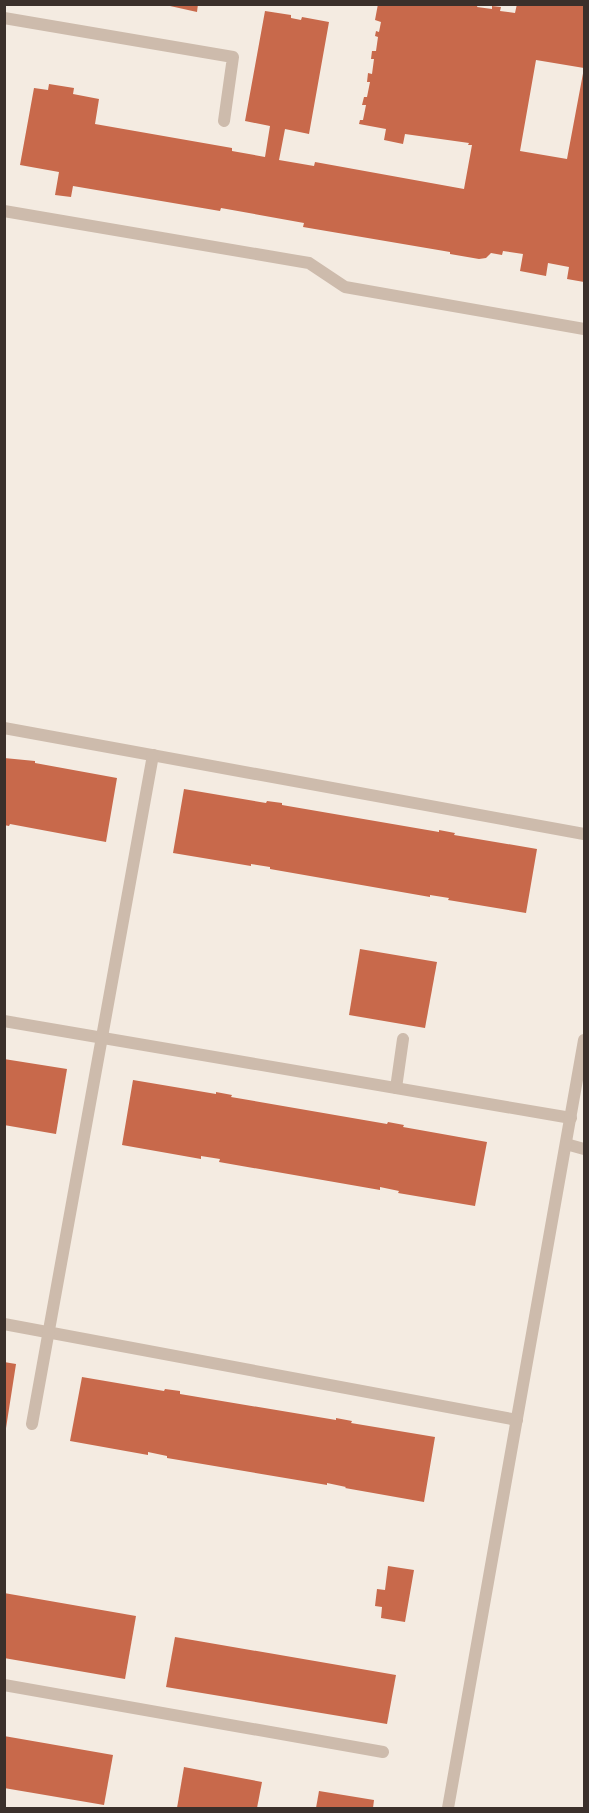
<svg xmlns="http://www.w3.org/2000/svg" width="589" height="1813" font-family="Poppins,sans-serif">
	<rect width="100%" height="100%" fill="#f4ebe1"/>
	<g fill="#c8694b">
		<path d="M161 4H198L197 12Z"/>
		<path d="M378 4H478L477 7 492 9V6L501 7 500 11 515 13 517 4H584V68L536 60 520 151 567 159 584 68V282L567 279 569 267 548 263 546 276 520 271 523 254 503 251 502 255 491 253 486 258 479 259 450 254V252L303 227 304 223 221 208 220 211 73 186 71 197 55 195 59 172 20 165 34 88 48 90 49 84 74 88 73 94 99 99 95 124 232 148V151L265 157 270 126 245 121 265 11 291 15V18L301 20 302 17 329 22 309 134 285 129 279 160 314 166 315 162 464 189 472 145H468L469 143 405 134 403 144 384 140 386 129 359 124 360 120H363L366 105H362L364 97H367L370 82H367L368 73 372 74 374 59H371L372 51H376L378 37 375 36 376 31 379 32 381 22 375 20Z"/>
		<path d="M4 758 35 761V763L117 778 106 842 10 824 9 826 4 825Z"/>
		<path d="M184 789 266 803 267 801 282 803V805L439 832V830L455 833 454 835 537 849 526 913 448 900 449 898 430 895V897L270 869V867L251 864V866L173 853Z"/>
		<path d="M360 949 437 962 425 1028 349 1015Z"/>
		<path d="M4 1059 67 1069 56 1134 4 1125Z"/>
		<path d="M133 1080 216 1094V1092L232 1095 231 1097 387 1124 388 1122 404 1125 403 1127 487 1142 475 1206 398 1193 399 1191 380 1187V1190L219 1162 220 1159 201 1156V1159L122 1145Z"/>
		<path d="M4 1362 16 1364 6 1428H4Z"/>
		<path d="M82 1377 164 1391 165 1389 180 1391V1394L336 1420V1418L352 1421 351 1423 435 1437 424 1502 345 1488 346 1487 327 1483V1485L167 1458V1456L148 1452V1455L70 1441Z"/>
		<path d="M388 1566 414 1570 405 1622 381 1618 382 1607 375 1606 377 1589 385 1590Z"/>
		<path d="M4 1593 136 1616 125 1679 4 1658Z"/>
		<path d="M175 1637 396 1675 387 1724 166 1687Z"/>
		<path d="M4 1736 113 1755 104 1805 4 1788Z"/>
		<path d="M184 1767 262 1782 257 1808H177Z"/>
		<path d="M319 1791 374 1800 373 1808H316Z"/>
	</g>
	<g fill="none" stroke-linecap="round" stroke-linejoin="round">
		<g stroke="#cdbbac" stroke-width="12">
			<path d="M4 18 233 57 224 121"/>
			<path d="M4 211 309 263 345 287 584 329"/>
			<path d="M4 728 584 834"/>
			<path d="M4 1021 571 1118"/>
			<path d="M396 1088 403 1039"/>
			<path d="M566 1144 584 1149"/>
			<path d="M4 1324 517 1420"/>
			<path d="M32 1424 153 755"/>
			<path d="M4 1685 383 1752"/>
			<path d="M448 1808 584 1040"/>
		</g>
	</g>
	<rect width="589" height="1813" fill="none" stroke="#3b302b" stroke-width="12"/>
</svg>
